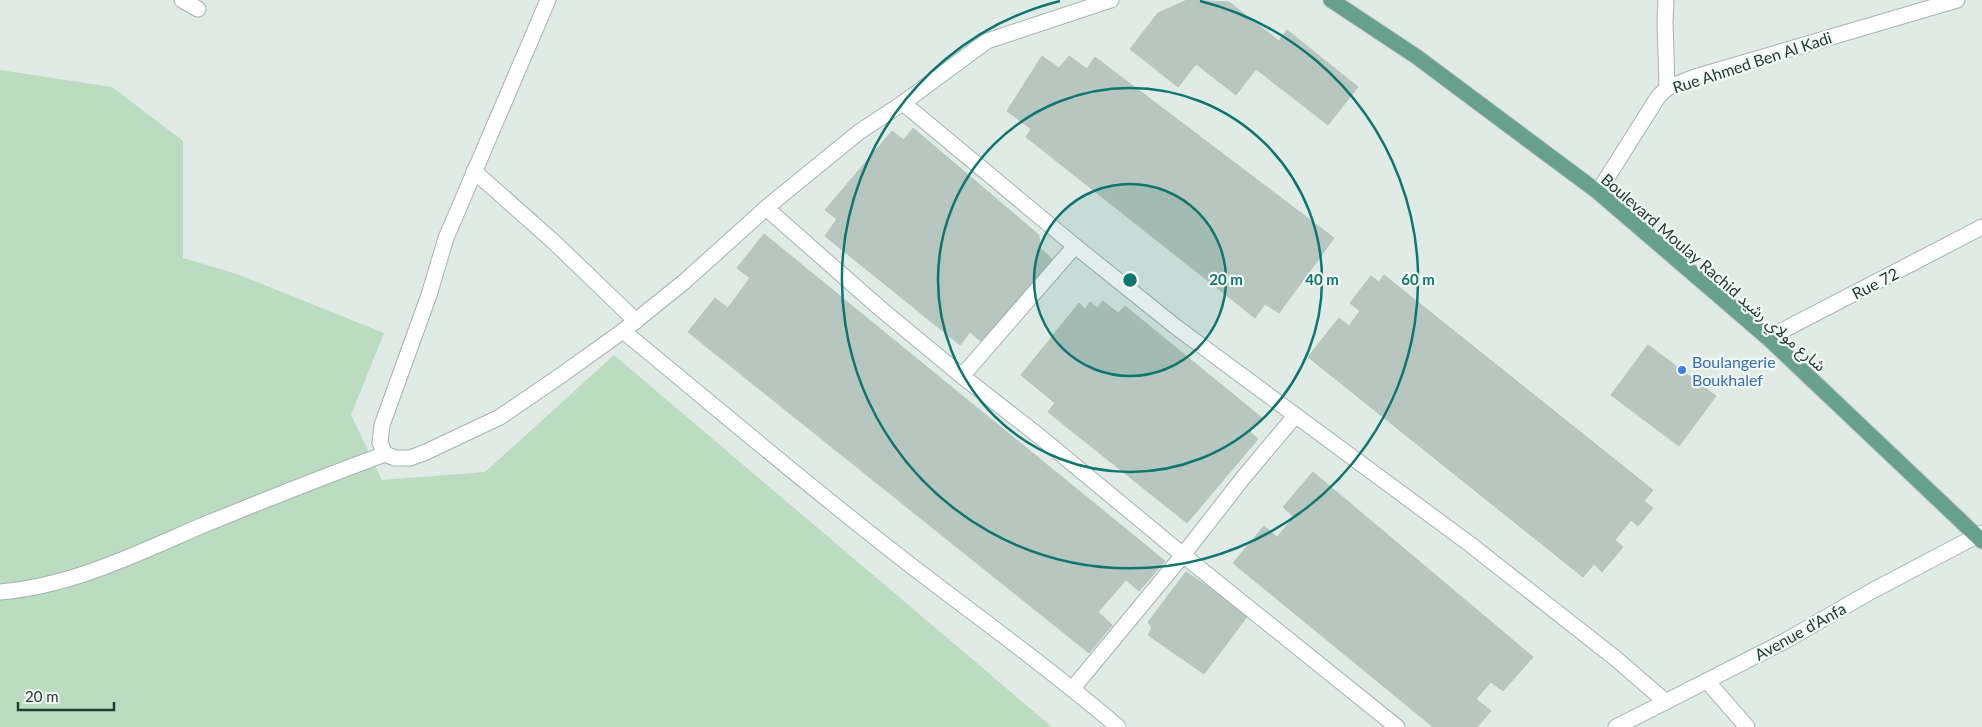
<svg xmlns="http://www.w3.org/2000/svg" width="1982" height="727" font-family="Lato,'Noto Sans Arabic',sans-serif">
	<rect width="100%" height="100%" fill="#e1ebe6"/>
	<path fill="#bbdcc1" d="M0 70 112 87 183 141V258L237 274 384 333 351 415 382 480 485 472 614 355 1052 727H0Z"/>
	<g fill="#b7c6bf" stroke="#b4c5bc">
		<path d="M1187 0 1229 2 1279 41 1287 30 1358 87 1328 125 1256 69 1236 95 1196 64 1178 87 1130 49 1158 13Z"/>
		<path d="M1042 56 1059 68 1069 56 1087 69 1095 57 1334 238 1279 313 1265 304 1255 318 1026 137 1031 129 1007 111Z"/>
		<path d="M913 128 1039 235 1040 248 1053 260 984 344 970 332 960 345 825 236 837 219 825 210 892 131 904 140Z"/>
		<path d="M764 234 1165 561 1139 591 1126 580 1098 612 1112 625 1089 653 688 332 715 298 728 308 750 278 737 268Z"/>
		<path d="M1384 275 1653 490 1644 501 1653 508 1638 526 1631 520 1615 540 1623 547 1602 572 1594 564 1583 577 1308 357 1339 318 1349 326 1360 311 1350 303 1371 276 1379 282Z"/>
		<path d="M1103 301 1118 313 1125 306 1262 418 1250 432 1258 439 1187 523 1048 412 1055 403 1021 375 1079 303 1085 309 1090 302 1097 308Z"/>
		<path d="M1648 345 1716 396 1679 446 1611 395Z"/>
		<path d="M1313 472 1533 657 1503 691 1491 682 1476 699 1491 711 1477 727H1433L1233 563 1264 526 1277 537 1294 517 1283 507Z"/>
		<path d="M1186 572 1249 614 1204 674 1148 635 1152 628 1148 622Z"/>
	</g>
	<g fill="none" stroke-linecap="round" stroke-linejoin="round">
		<g stroke="#a4b3ad" stroke-width="17">
			<g id="pedestrian">
				<path d="M962 376 1075 246"/>
				<path d="M1073 688 1183 555 1243 478 1295 416"/>
			</g>
		</g>
		<g stroke="#a4b3ad" stroke-width="17">
			<g id="minor">
				<path d="M182 0 198 9"/>
				<path d="M548 0 446 238 429 295 382 425 380 443 385 454 395 458H410L426 452 500 417 560 376 623 331 684 282 766 208 859 132 903 103 987 41 1111 0"/>
				<path d="M1666 0 1665 22 1667 88"/>
				<path d="M903 103 1075 246 1176 327 1471 545 1615 658 1666 702"/>
				<path d="M474 171 555 243 636 321"/>
				<path d="M1598 192 1658 97 1667 88 1695 77 1957 0"/>
				<path d="M766 208 882 310 962 376 1039 436 1183 555 1397 727"/>
				<path d="M623 331C712 404 800 479 891 550 966 609 1045 664 1118 727"/>
				<path d="M1768 338 1982 227"/>
				<path d="M0 592C72 586 136 554 201 526 262 501 323 477 385 454"/>
				<path d="M1707 681 1747 727"/>
			</g>
		</g>
		<g stroke="#a4b3ad" stroke-width="17">
			<path id="tertiary" d="M1616 727 1785 641 1870 592 1982 533"/>
		</g>
		<g stroke="#c1c8c6" stroke-width="17">
			<path id="primary" d="M1331 0 1417 57 1598 192 1768 338 1982 541"/>
		</g>
		<use href="#pedestrian" stroke="#fff" stroke-width="15"/>
		<use href="#minor" stroke="#fff" stroke-width="15"/>
		<use href="#tertiary" stroke="#fff" stroke-width="15"/>
		<use href="#primary" stroke="#67a08d" stroke-width="15"/>
	</g>
	<circle cx="1130" cy="280" r="96" fill="#0f766e" fill-opacity=".12"/>
	<g fill="none" stroke="#0f766e" stroke-width="2.5">
		<circle cx="1130" cy="280" r="96"/>
		<circle cx="1130" cy="280" r="192"/>
		<path d="M1200 1A288 288 0 1 1 1060 1"/>
	</g>
	<circle fill="#3f7fe0" stroke="#f2f8f4" stroke-width="2" cx="1682" cy="370" r="5"/>
	<g text-anchor="middle" dominant-baseline="central" stroke-width="4.5" stroke-linejoin="round" paint-order="stroke">
		<g font-size="16" fill="#223c33" stroke="#f2f8f4">
			<text transform="translate(1752 62) rotate(-18)">Rue Ahmed Ben Al Kadi</text>
			<text transform="translate(1714 272) rotate(41)">Boulevard Moulay Rachid شارع مولاي رشيد</text>
			<text transform="translate(1875 283) rotate(-27)">Rue 72</text>
			<text transform="translate(1800 631) rotate(-29)">Avenue d'Anfa</text>
		</g>
		<g font-size="16" fill="#366cbe" stroke="#f2f8f4" text-anchor="start">
			<text x="1692" y="361">Boulangerie<tspan x="1692" dy="18">Boukhalef</tspan></text>
		</g>
	</g>
	<circle cx="1130" cy="280" r="8" fill="#0f766e" stroke="#f2f8f4" stroke-width="2.5"/>
	<g font-size="15" text-anchor="middle" font-weight="bold" fill="#0f766e" stroke="#f2f8f4" stroke-width="4.5" stroke-linejoin="round" paint-order="stroke">
		<text x="1226" y="285">20 m</text>
		<text x="1322" y="285">40 m</text>
		<text x="1418" y="285">60 m</text>
	</g>
	<path d="M18 702v8h96v-8" fill="none" stroke="#223c33" stroke-width="2.5"/>
	<text x="25" y="702" font-size="15" fill="#223c33" stroke="#f2f8f4" stroke-width="4" paint-order="stroke">20 m</text>
</svg>
